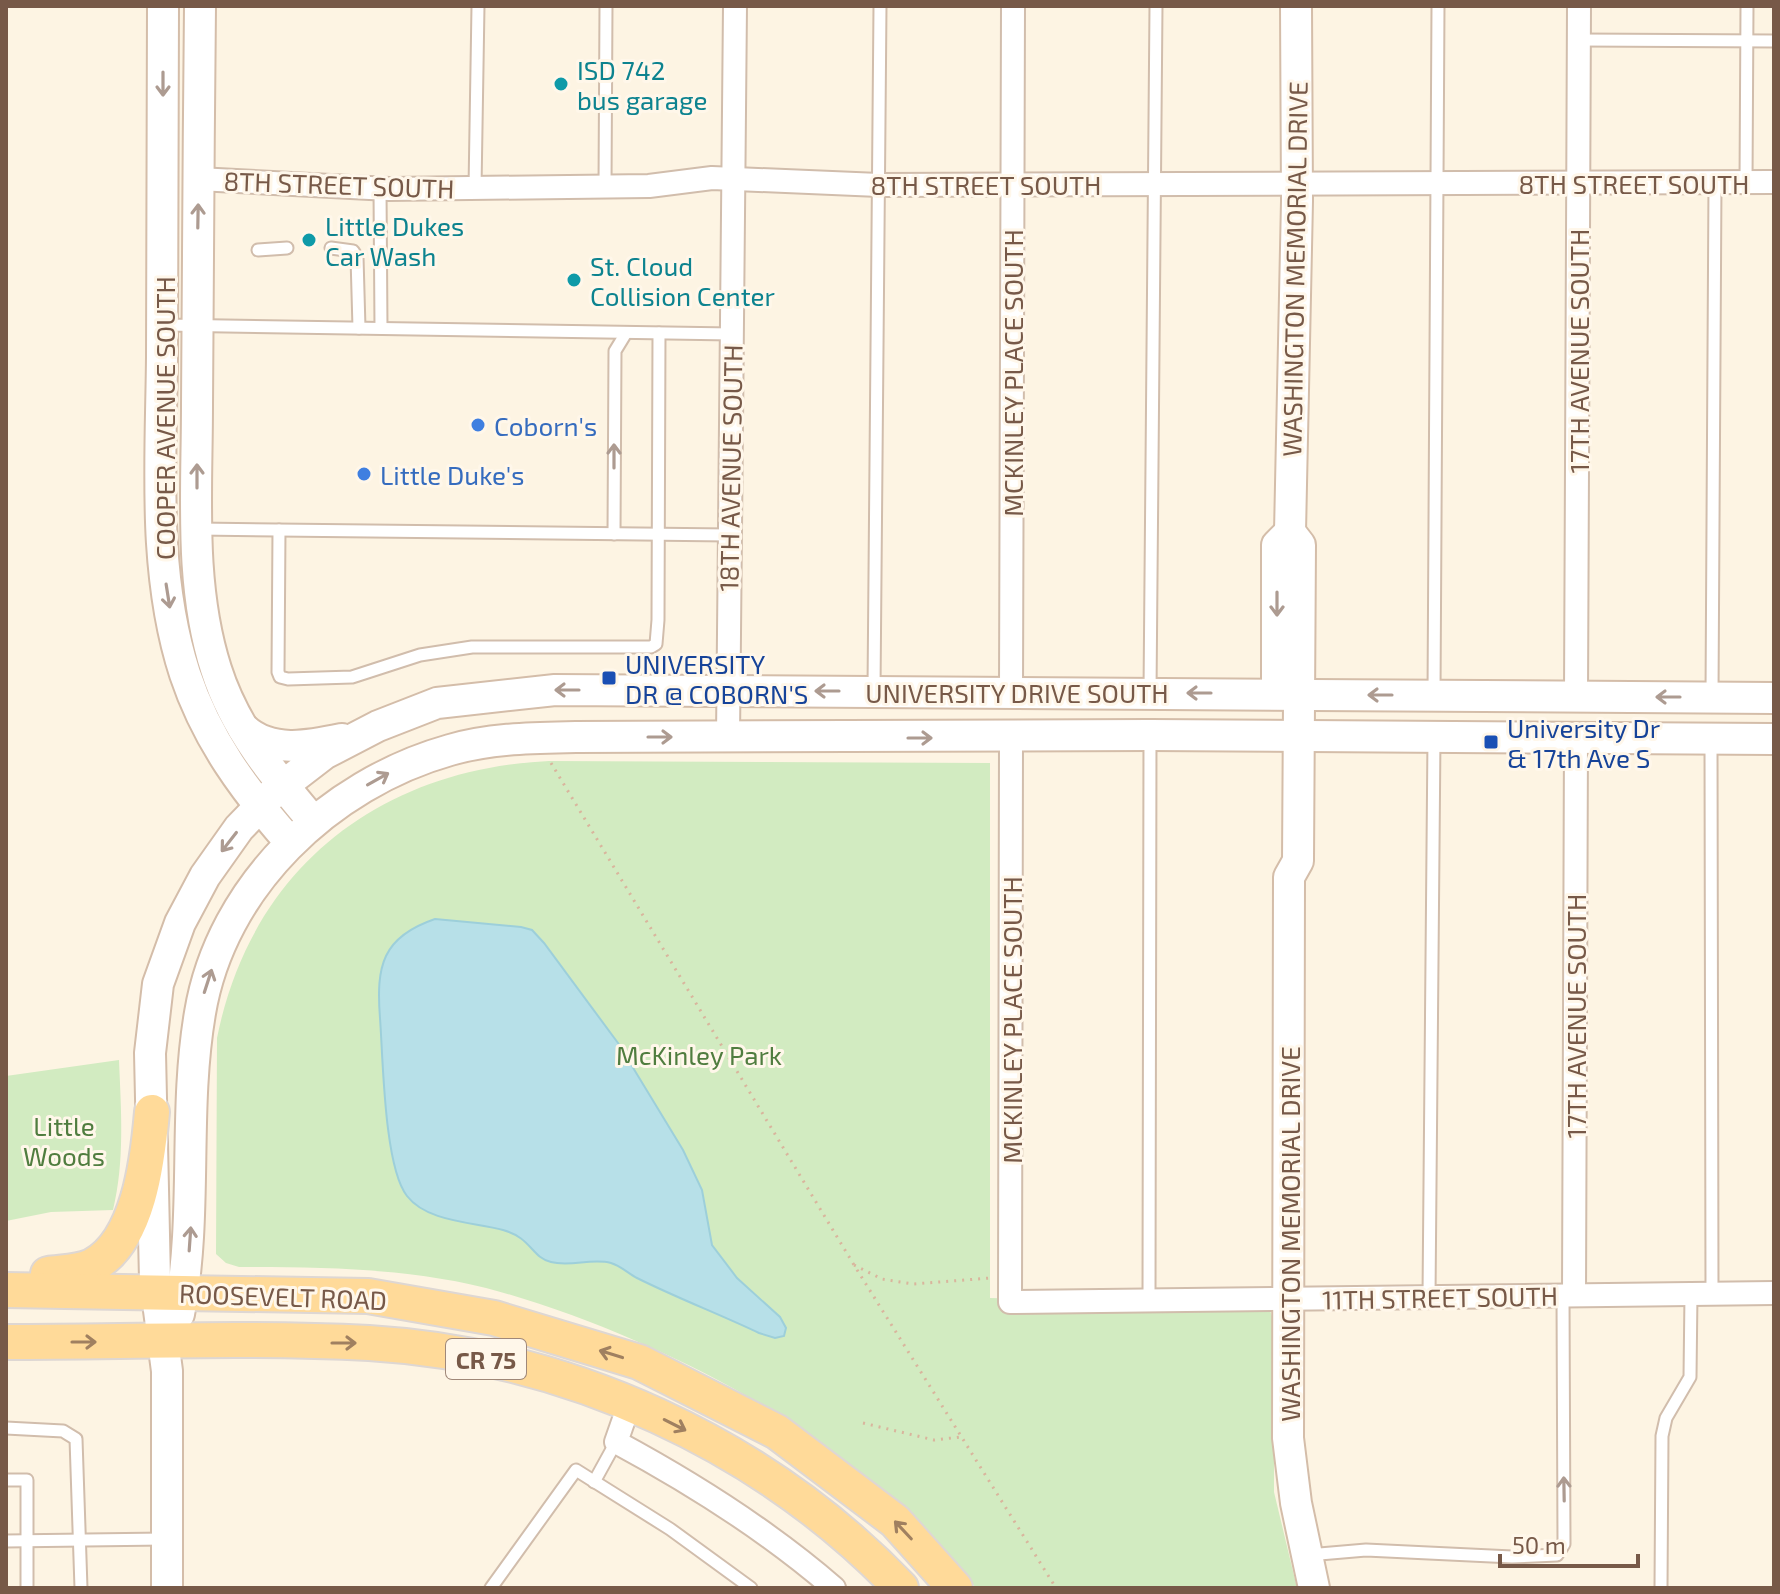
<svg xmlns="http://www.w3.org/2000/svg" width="1780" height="1594" font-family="'Exo 2',sans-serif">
	<rect width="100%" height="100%" fill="#fdf4e3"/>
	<g fill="#d2ebc1">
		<path d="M549 761 990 763V1298L1262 1305 1270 1310 1274 1324V1492L1297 1588H976C946 1550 907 1520 870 1489 847 1469 825 1448 800 1430 719 1372 583 1313 486 1288 406 1268 321 1267 239 1267L226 1263 216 1254 217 1038C251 868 380 769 549 761Z"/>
		<path d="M119 1060C121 1110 125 1161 113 1210L51 1212 6 1221V1076Z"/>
	</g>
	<path fill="#b7e0e8" stroke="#9dcfda" stroke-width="2" d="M435 919 521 927 532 930 544 943 618 1043 683 1150 702 1190 712 1245 737 1278 780 1317 786 1328 784 1336 775 1338 759 1333C719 1314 677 1298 637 1278 629 1274 621 1266 611 1263 592 1258 570 1267 551 1262 531 1257 532 1238 503 1230 473 1222 427 1222 407 1196 384 1167 383 1057 380 1018 376 966 382 937 435 919Z"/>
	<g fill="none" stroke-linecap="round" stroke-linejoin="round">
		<g stroke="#d1bdac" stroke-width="15">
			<g id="lane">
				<path d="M1579 40 1774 41"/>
				<path d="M1746 183 1747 6"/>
				<path d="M605 186 606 6"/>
				<path d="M475 188 478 6"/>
				<path d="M380 189 381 328"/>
				<path d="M331 248 353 251 357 257 359 328"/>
				<path d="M258 250 287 248"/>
				<path d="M165 325 732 334"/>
				<path d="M198 529 729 535"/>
				<path d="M279 530 278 672 280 677 288 679 352 677 420 655 472 647H651L656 644 658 620 659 333"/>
				<path d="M614 534 615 351 626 333"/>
				<path d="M874 689 880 6"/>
				<path d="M1150 693 1156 6"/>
				<path d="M1434 694 1438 6"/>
				<path d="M1712 694 1715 183"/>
				<path d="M1711 739 1712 1293"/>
				<path d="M1429 1297 1434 737"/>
				<path d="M1149 1300 1150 737"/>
				<path d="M6 1428 63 1431 76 1439 81 1588"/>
				<path d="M6 1480H27V1588"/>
				<path d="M594 1482 616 1442"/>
				<path d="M6 1541 165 1539"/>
				<path d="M1308 1555 1366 1550 1512 1557 1557 1555 1564 1544 1563 1295"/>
				<path d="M491 1588 576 1470 670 1529 751 1588"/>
				<path d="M1661 1588 1662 1436 1666 1418 1690 1377 1691 1294"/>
			</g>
		</g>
		<g stroke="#d1bdac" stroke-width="26">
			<g id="street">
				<path d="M198 179 389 189 649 186 712 178 879 185 1774 182"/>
				<path d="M1011 692 1013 6"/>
				<path d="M1576 696 1579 6"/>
				<path d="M728 738 735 6"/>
				<path d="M1011 738 1010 1302 1774 1293"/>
				<path d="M1574 1295 1576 737"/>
				<path d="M630 1402 616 1442C694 1484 767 1530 834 1588"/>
			</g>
		</g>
		<g stroke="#d4bda9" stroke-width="34">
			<g id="secondary">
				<path d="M163 6C163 123 163 240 162 357 161 461 152 573 185 674 207 740 245 791 290 842"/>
				<path d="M200 6C199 139 197 272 197 405 197 493 189 585 216 669 235 729 273 774 313 821"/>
				<path d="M1296 6 1297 201 1290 532 1300 545 1298 861 1289 877 1288 1438 1296 1503 1314 1588"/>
				<path d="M1277 688V545L1290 532"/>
				<path d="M243 728C270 754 309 746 342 739"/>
				<path d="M179 1314C198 1214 183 1112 200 1013 221 886 329 784 450 750 491 738 533 738 576 737L1150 735 1774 739"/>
				<path d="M167 1588V1371L155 1280 150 1053 158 984 180 923 205 876 239 828 272 794 324 754 378 726 437 703 555 690 1774 698"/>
			</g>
		</g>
		<g stroke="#ded7d3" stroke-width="38">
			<g id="primary">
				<path d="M48 1274C62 1272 80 1272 92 1266 139 1242 148 1159 152 1112"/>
				<path d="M6 1290 368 1296 494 1318 639 1362 777 1432 895 1521 955 1588"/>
				<path d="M6 1342C127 1342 249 1337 369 1343 568 1355 763 1444 901 1588"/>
			</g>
		</g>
		<g stroke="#d9b59d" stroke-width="3" stroke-dasharray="2 6" stroke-linecap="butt">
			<path d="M551 763 854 1265 1056 1588"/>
			<path d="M854 1265 882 1279 913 1284 990 1278"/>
			<path d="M863 1423 934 1440 961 1437"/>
		</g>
		<use href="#lane" stroke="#fff" stroke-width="11"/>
		<use href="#street" stroke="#fff" stroke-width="22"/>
		<use href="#secondary" stroke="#fff" stroke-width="30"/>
		<use href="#primary" stroke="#ffda99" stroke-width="34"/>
	</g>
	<defs><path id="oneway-shaft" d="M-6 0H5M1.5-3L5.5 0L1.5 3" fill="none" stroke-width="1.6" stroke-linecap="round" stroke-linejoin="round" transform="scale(2)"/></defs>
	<g stroke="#ad9b91">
		<use href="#oneway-shaft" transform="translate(163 84) rotate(90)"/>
		<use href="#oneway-shaft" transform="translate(198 216) rotate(-89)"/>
		<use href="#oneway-shaft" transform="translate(614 456) rotate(-90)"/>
		<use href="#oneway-shaft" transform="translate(197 476) rotate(-90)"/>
		<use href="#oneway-shaft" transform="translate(168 596) rotate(81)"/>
		<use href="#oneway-shaft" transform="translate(1277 604) rotate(90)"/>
		<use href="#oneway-shaft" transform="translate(567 690) rotate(180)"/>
		<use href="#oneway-shaft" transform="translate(827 691) rotate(-180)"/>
		<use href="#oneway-shaft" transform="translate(1199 693) rotate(-180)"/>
		<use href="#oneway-shaft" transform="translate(1380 695) rotate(-180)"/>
		<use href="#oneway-shaft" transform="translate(1668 697) rotate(-180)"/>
		<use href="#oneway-shaft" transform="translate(660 737)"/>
		<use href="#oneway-shaft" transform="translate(920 738)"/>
		<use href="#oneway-shaft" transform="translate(378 779) rotate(-29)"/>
		<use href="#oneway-shaft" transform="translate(229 842) rotate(128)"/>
		<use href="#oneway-shaft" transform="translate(208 981) rotate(-72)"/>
		<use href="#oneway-shaft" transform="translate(190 1239) rotate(-86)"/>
		<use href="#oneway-shaft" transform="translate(1564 1489) rotate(-91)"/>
	</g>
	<g stroke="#a08060">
		<use href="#oneway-shaft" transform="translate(84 1342)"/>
		<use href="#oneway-shaft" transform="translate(344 1343)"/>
		<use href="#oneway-shaft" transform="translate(611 1354) rotate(-163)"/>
		<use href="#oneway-shaft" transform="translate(675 1425) rotate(27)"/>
		<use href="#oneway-shaft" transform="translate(903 1530) rotate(-133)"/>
	</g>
	<g fill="#0f9aa8" stroke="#fff7ea" stroke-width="3">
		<circle cx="561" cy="84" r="8"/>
		<circle cx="309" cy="240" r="8"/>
		<circle cx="574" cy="280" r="8"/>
	</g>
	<g fill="#3f7fe0" stroke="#fff7ea" stroke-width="3">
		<circle cx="478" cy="425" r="8"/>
		<circle cx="364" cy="474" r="8"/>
	</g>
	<g fill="#1a4fb4" stroke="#fff7ea" stroke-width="3">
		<rect x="601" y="670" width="16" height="16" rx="4"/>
		<rect x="1483" y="734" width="16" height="16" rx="4"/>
	</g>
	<g text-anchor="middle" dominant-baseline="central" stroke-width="6" stroke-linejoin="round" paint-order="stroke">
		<rect fill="#fff7ea" stroke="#a08879" stroke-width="2" x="446" y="1339" width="80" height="40" rx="6"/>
		<g font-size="24" font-weight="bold" fill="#775948">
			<text x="486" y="1359">CR 75</text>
		</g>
		<g font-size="26" fill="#0d838f" stroke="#fff7ea" text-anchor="start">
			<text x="577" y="69">ISD 742<tspan x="577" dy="30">bus garage</tspan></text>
			<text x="325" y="225">Little Dukes<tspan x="325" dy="30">Car Wash</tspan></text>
			<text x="590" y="265">St. Cloud<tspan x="590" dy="30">Collision Center</tspan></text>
		</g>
		<g font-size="26" fill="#775948" stroke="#fff7ea">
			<text x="1634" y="183">8TH STREET SOUTH</text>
			<text transform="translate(339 184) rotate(2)">8TH STREET SOUTH</text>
			<text x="986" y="184">8TH STREET SOUTH</text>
			<text transform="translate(1294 269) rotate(-89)">WASHINGTON MEMORIAL DRIVE</text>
			<text transform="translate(1578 351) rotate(-90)">17TH AVENUE SOUTH</text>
			<text transform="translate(1012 373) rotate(-90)">MCKINLEY PLACE SOUTH</text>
			<text transform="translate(164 418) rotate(-90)">COOPER AVENUE SOUTH</text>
			<text transform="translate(730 468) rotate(-89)">18TH AVENUE SOUTH</text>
			<text x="1017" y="692">UNIVERSITY DRIVE SOUTH</text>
			<text transform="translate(1575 1016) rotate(-90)">17TH AVENUE SOUTH</text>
			<text transform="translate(1011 1020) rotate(-90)">MCKINLEY PLACE SOUTH</text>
			<text transform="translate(1289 1234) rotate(-90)">WASHINGTON MEMORIAL DRIVE</text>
			<text transform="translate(283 1296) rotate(2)">ROOSEVELT ROAD</text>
			<text transform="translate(1440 1297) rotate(-1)">11TH STREET SOUTH</text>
		</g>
		<g font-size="26" fill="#366cbe" stroke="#fff7ea" text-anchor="start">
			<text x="494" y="425">Coborn's</text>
			<text x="380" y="474">Little Duke's</text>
		</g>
		<g font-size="26" fill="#164399" stroke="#fff7ea" text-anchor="start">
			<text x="625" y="663">UNIVERSITY<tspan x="625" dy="30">DR @ COBORN'S</tspan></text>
			<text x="1507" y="727">University Dr<tspan x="1507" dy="30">&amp; 17th Ave S</tspan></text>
		</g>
		<g font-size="26" fill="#507d3f" stroke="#fff7ea">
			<text x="699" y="1054">McKinley Park</text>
			<text x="64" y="1125">Little<tspan x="64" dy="30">Woods</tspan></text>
		</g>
	</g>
	<rect width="1780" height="1594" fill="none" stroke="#775948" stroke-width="16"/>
	<path d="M1500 1554v12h138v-12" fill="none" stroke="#775948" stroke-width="4"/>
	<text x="1512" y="1554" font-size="24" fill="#775948" stroke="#fff7ea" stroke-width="6" paint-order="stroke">50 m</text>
</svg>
